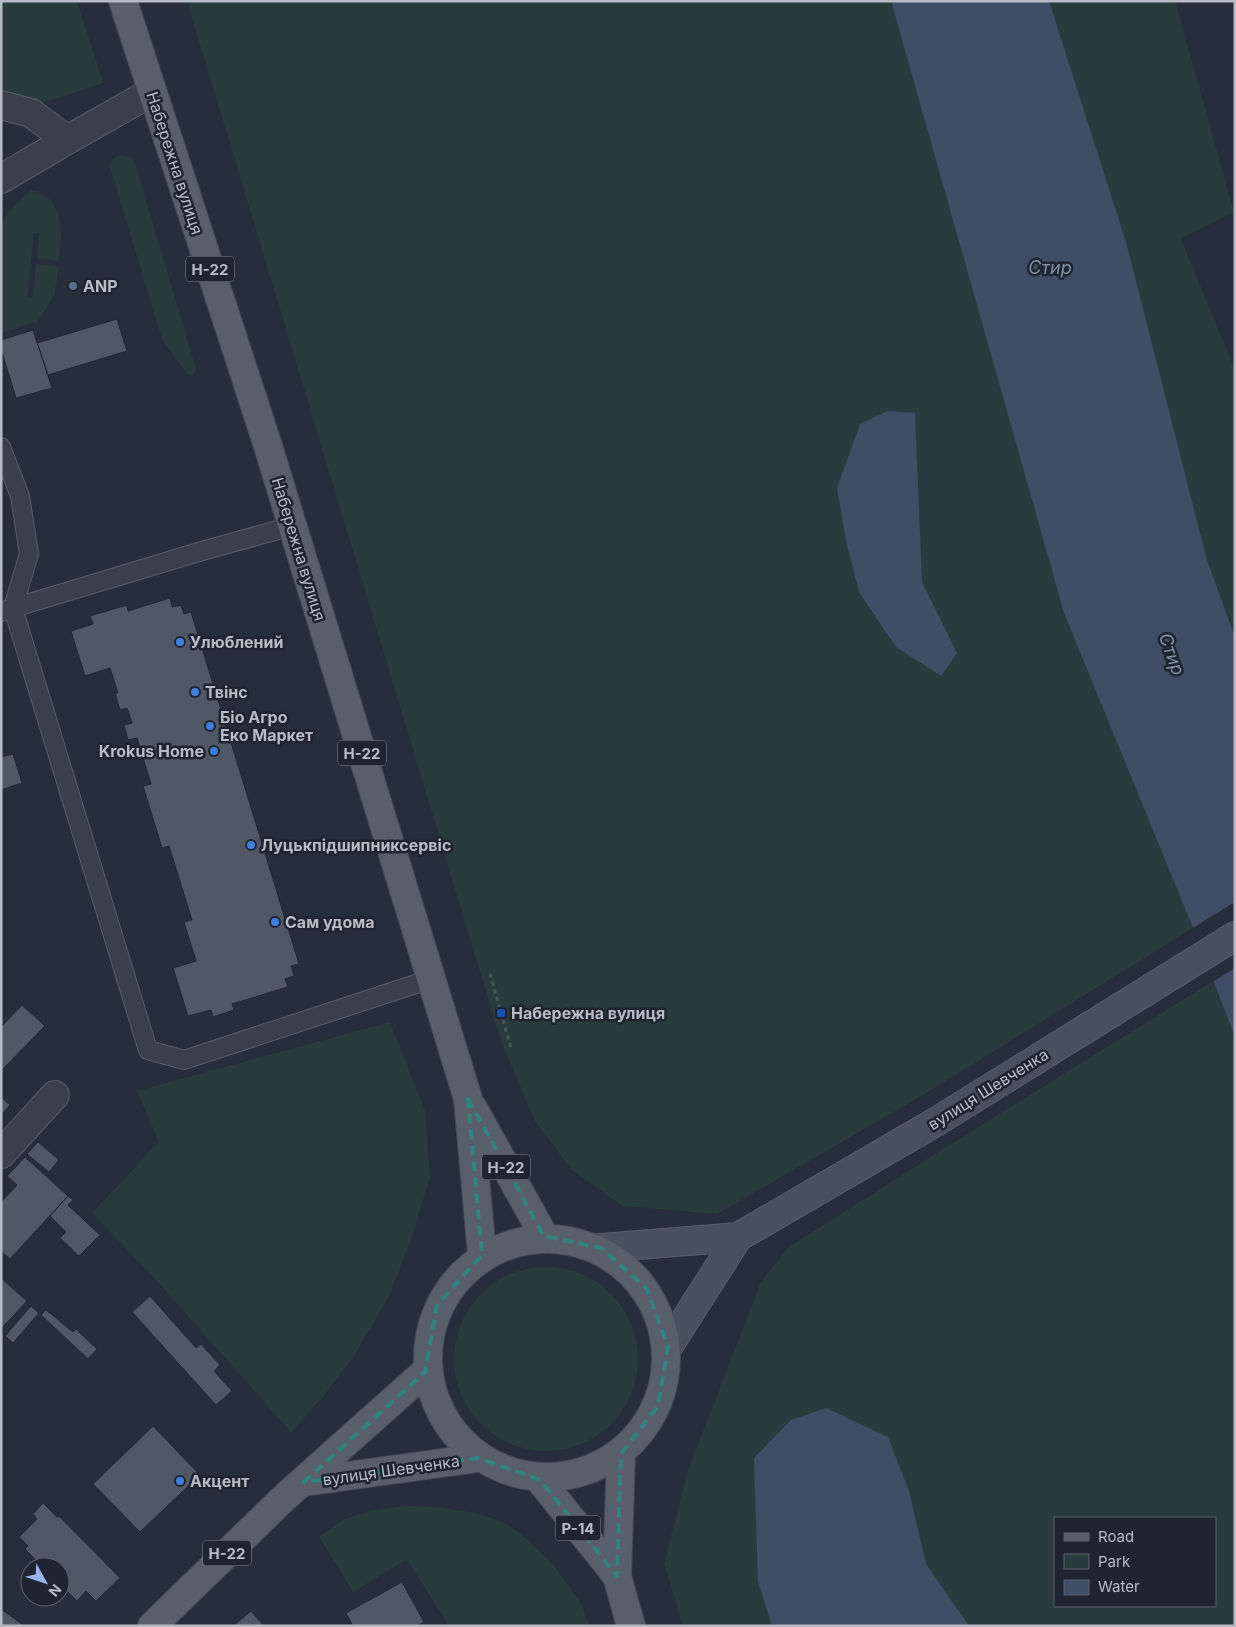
<svg xmlns="http://www.w3.org/2000/svg" width="1236" height="1627" font-family="Inter,sans-serif">
	<rect width="100%" height="100%" fill="#272e3b"/>
	<g fill="#2a3b3d" fill-rule="evenodd">
		<path d="M1 1H77L103 83 36 105 1 96Z"/>
		<path d="M187 1H891L1064 613 1193 928 918 1098 717 1214 623 1206 572 1170 535 1121 501 1041Z"/>
		<path d="M991 1H1175L1234 212 1181 239 1235 370V637L1207 560Z"/>
		<path d="M119 155 131 157 135 163 196 369 193 375 187 374 162 339 110 167 111 162Z"/>
		<path d="M31 190C66 199 62 232 59 261L37 258 39 233H34L27 297H33L36 264 59 267 54 296 37 322 1 333V226L7 214Z"/>
		<path d="M1213 981 1235 1037V1626H683L664 1564 687 1473 761 1282 789 1247 948 1146ZM1055 1518H1215V1606H1055Z"/>
		<path d="M390 1022 425 1111 430 1177 411 1240 389 1296 354 1356 322 1398 291 1432 149 1272 92 1213 159 1142 137 1091Z"/>
		<circle cx="546" cy="1359" r="92"/>
		<path d="M408 1506 438 1507 481 1514 504 1523 521 1534 551 1562 579 1600 590 1626H449L407 1559 353 1592 319 1536 345 1519 373 1510Z"/>
	</g>
	<g fill="#404d64">
		<path d="M891 1H1049L1126 242 1207 560 1235 637V1037L1193 928 1064 613Z"/>
		<path d="M888 411 915 413 922 582 957 653 941 676 896 647 859 592 846 541 837 488 860 424Z"/>
		<path d="M826 1408 888 1437 909 1491 926 1564 969 1626H772L758 1582 754 1458 791 1420Z"/>
	</g>
	<path fill="#272e3b" d="M1235 902V968L1211 983 1191 929Z"/>
	<g fill="#505765" stroke="#212732">
		<path d="M117 319 127 351 48 375 37 343Z"/>
		<path d="M33 330 52 388 16 398 1 349V340Z"/>
		<path d="M170 598 172 607 181 605 184 614 191 612 299 964 291 966 294 976 285 979 288 987 232 1004 234 1010 213 1017 211 1010 188 1016 173 968 196 961 184 922 192 920 169 846 162 848 143 786 151 784 137 738 128 740 124 725 132 723 127 708 120 710 115 693H118L110 668 85 676 71 631 93 624 90 616 127 605 128 611Z"/>
		<path d="M13 754 22 783 1 790V757Z"/>
		<path d="M22 1005 45 1026 1 1071V1027Z"/>
		<path d="M1 1097 10 1105 1 1115Z"/>
		<path d="M38 1142 59 1160 49 1172 27 1154Z"/>
		<path d="M25 1157 68 1196 10 1259 1 1251V1202L17 1185 7 1176Z"/>
		<path d="M68 1196 73 1200 68 1205 100 1235 79 1256 60 1238 66 1232 50 1216Z"/>
		<path d="M1 1278 27 1301 1 1329Z"/>
		<path d="M150 1296 196 1348 201 1344 220 1365 214 1371 232 1391 216 1405 132 1312Z"/>
		<path d="M31 1306 39 1313 13 1343 5 1336Z"/>
		<path d="M46 1310 73 1332 76 1329 97 1349 88 1359 41 1315Z"/>
		<path d="M153 1426 200 1475 140 1532 93 1484Z"/>
		<path d="M43 1503 57 1517 59 1516 120 1578 96 1601 86 1591 77 1601 60 1584V1567H43L25 1549 28 1546 19 1537 37 1519 33 1514Z"/>
		<path d="M402 1582 424 1622 417 1626H353L346 1613Z"/>
		<path d="M1 1609 15 1619 24 1626H1Z"/>
		<path d="M251 1611 264 1626H233Z"/>
	</g>
	<g fill="none" stroke-linecap="round" stroke-linejoin="round">
		<g stroke="#585e69" stroke-width="20">
			<g id="lane">
				<path d="M1 447 20 496 29 554 13 608 1 612"/>
				<path d="M292 526 202 551 13 608 148 1050 184 1060 431 979"/>
			</g>
		</g>
		<g stroke="#585e69" stroke-width="30">
			<g id="street">
				<path d="M1 105 31 113 67 140"/>
				<path d="M1 179 67 140 152 92"/>
				<path d="M1 1154 55 1095"/>
			</g>
		</g>
		<g stroke="#585e69" stroke-width="30">
			<g id="secondary">
				<path d="M601 1248 738 1237 934 1123 1235 936"/>
				<path d="M668 1347 738 1237"/>
			</g>
		</g>
		<g stroke="#434954" stroke-width="30">
			<g id="primary">
				<path d="M123 1 268 446 468 1099 482 1255"/>
				<path d="M473 1108 544 1236"/>
				<circle cx="547" cy="1358" r="119"/>
				<path d="M621 1454 617 1576 631 1626"/>
				<path d="M540 1480 617 1576"/>
				<path d="M304 1482 478 1458"/>
				<path d="M152 1626 285 1497 425 1372"/>
			</g>
		</g>
		<path stroke="#48585b" stroke-width="3" stroke-dasharray="4 4" stroke-linecap="butt" d="M490 974 511 1048"/>
		<use href="#lane" stroke="#3a404b" stroke-width="18"/>
		<use href="#street" stroke="#3a404b" stroke-width="28"/>
		<use href="#secondary" stroke="#49505e" stroke-width="28"/>
		<use href="#primary" stroke="#585f6b" stroke-width="28"/>
	</g>
	<path fill="none" stroke="#308480" stroke-width="4" stroke-dasharray="10 6" stroke-linejoin="round" d="M468 1099 544 1236 601 1248 647 1289 668 1347 658 1406 621 1454 617 1576 540 1480 478 1458 304 1482 425 1372 437 1305 482 1255Z"/>
	<circle fill="#5c6f8a" stroke="#1f2530" stroke-width="2" cx="73" cy="286" r="5"/>
	<g fill="#3f7fe0" stroke="#1f2530" stroke-width="2">
		<circle cx="180" cy="642" r="5"/>
		<circle cx="195" cy="692" r="5"/>
		<circle cx="210" cy="726" r="5"/>
		<circle cx="214" cy="751" r="5"/>
		<circle cx="251" cy="845" r="5"/>
		<circle cx="275" cy="922" r="5"/>
		<circle cx="180" cy="1481" r="5"/>
	</g>
	<rect fill="#1a4fb4" stroke="#1f2530" stroke-width="2" x="496" y="1008" width="10" height="10" rx="2.5"/>
	<g text-anchor="middle" dominant-baseline="central" stroke-width="5" stroke-linejoin="round" paint-order="stroke">
		<g fill="#1f2530" stroke="#898f99" stroke-width="1">
			<rect x="186" y="256.5" width="48" height="25" rx="4"/>
			<rect x="338" y="740.5" width="48" height="25" rx="4"/>
			<rect x="482" y="1154.5" width="48" height="25" rx="4"/>
			<rect x="555.5" y="1515.5" width="45" height="25" rx="4"/>
			<rect x="203" y="1540.5" width="48" height="25" rx="4"/>
		</g>
		<g font-size="15" font-weight="bold" fill="#b6bcc6">
			<text x="210" y="269">Н-22</text>
			<text x="362" y="753">Н-22</text>
			<text x="506" y="1167">Н-22</text>
			<text x="578" y="1528">Р-14</text>
			<text x="227" y="1553">Н-22</text>
		</g>
		<g font-size="16" fill="#b6bcc6" stroke="#1f2530">
			<text transform="translate(175 163) rotate(72)">Набережна вулиця</text>
			<text transform="translate(299 549) rotate(73)">Набережна вулиця</text>
			<text transform="translate(988 1089) rotate(-32)">вулиця Шевченка</text>
			<text transform="translate(391 1470) rotate(-8)">вулиця Шевченка</text>
		</g>
		<g font-size="16" font-weight="bold" fill="#b6bcc6" stroke="#1f2530" text-anchor="start">
			<text x="83" y="286">ANP</text>
			<text x="190" y="642">Улюблений</text>
			<text x="205" y="692">Твінс</text>
			<text x="220" y="717">Біо Агро<tspan x="220" dy="18">Еко Маркет</tspan></text>
			<text x="204" y="751" text-anchor="end">Krokus Home</text>
			<text x="261" y="845">Луцькпідшипниксервіс</text>
			<text x="285" y="922">Сам удома</text>
			<text x="511" y="1013">Набережна вулиця</text>
			<text x="190" y="1481">Акцент</text>
		</g>
		<g font-size="18" font-style="italic" fill="#8191aa" stroke="#1f2530">
			<text x="1050" y="267">Стир</text>
			<text transform="translate(1172 654) rotate(70)">Стир</text>
		</g>
	</g>
	<rect width="1236" height="1627" fill="none" stroke="#b6bcc6" stroke-width="5"/>
	<rect x="1054" y="1517" width="162" height="90" fill="#1f2530" stroke="#5b616c"/>
	<rect x="1064" y="1533" width="25" height="8" fill="#585f6b" stroke="#5b616c"/>
	<text x="1098" y="1542" font-size="15" fill="#b6bcc6">Road</text>
	<rect x="1064" y="1554" width="25" height="15" fill="#2a3b3d" stroke="#5b616c"/>
	<text x="1098" y="1567" font-size="15" fill="#b6bcc6">Park</text>
	<rect x="1064" y="1580" width="25" height="15" fill="#404d64" stroke="#5b616c"/>
	<text x="1098" y="1592" font-size="15" fill="#b6bcc6">Water</text>
	<g transform="translate(45 1582) rotate(130)"><circle r="24" fill="#1f2530" stroke="#5b616c"/>
	<path d="M0-4L9 19L0 12L-9 19Z" fill="#96b3eb"/>
	<text y="-8" font-size="14" font-weight="bold" text-anchor="middle" fill="#b6bcc6">N</text>
	</g>
</svg>
